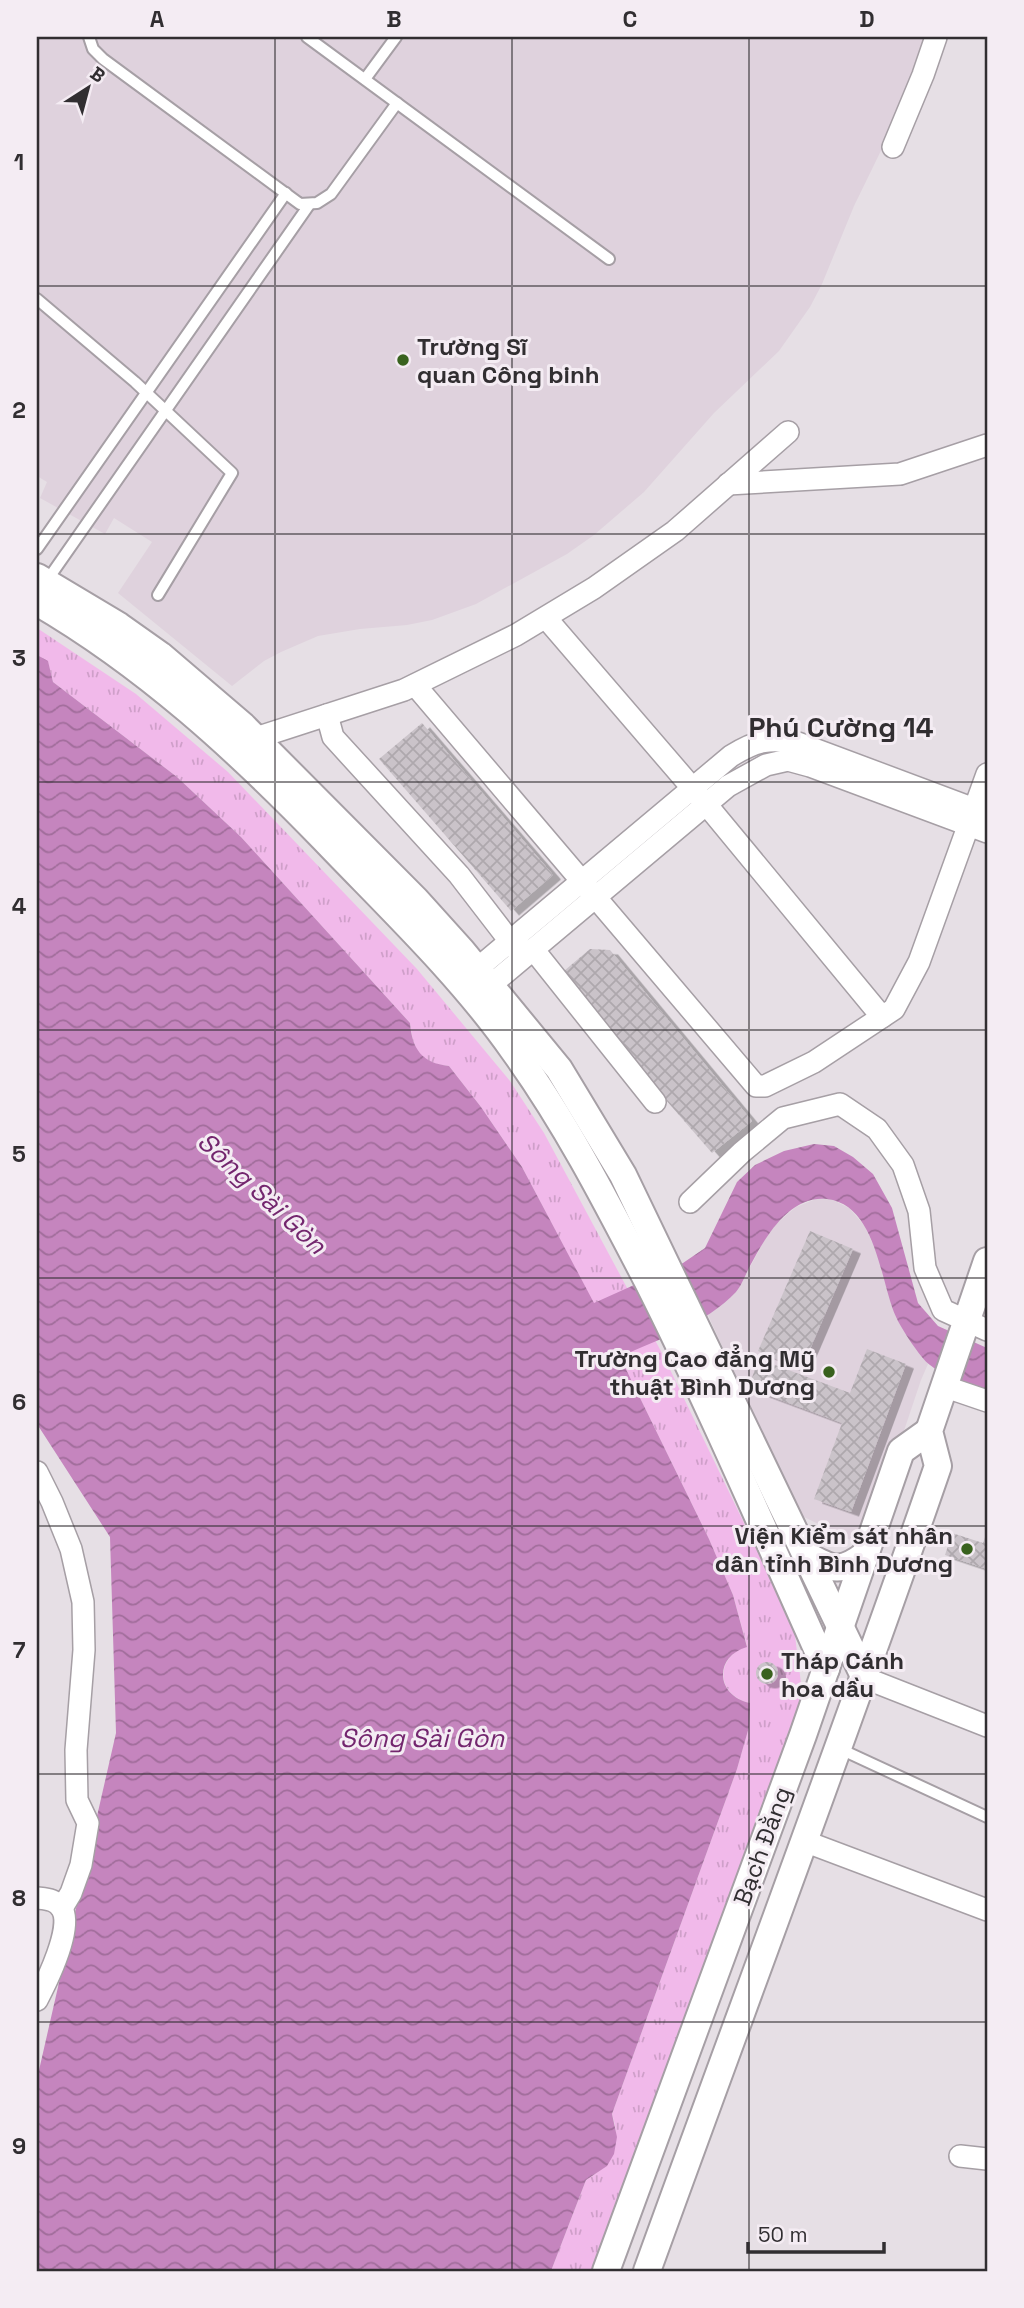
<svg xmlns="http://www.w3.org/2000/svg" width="1024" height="2308" font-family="'Space Grotesk',sans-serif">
	<defs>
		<pattern id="park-tufts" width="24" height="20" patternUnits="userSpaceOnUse" patternTransform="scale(1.75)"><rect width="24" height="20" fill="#f1b9ea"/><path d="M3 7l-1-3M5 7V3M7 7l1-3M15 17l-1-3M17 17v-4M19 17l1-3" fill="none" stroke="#cf9fc9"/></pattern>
		<pattern id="water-waves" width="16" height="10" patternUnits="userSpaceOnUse" patternTransform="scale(1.75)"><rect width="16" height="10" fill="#c585be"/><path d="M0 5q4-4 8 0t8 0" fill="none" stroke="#a16d9b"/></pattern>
		<pattern id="building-cross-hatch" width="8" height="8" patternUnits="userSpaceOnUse" patternTransform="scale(1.75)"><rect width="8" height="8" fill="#cac3c9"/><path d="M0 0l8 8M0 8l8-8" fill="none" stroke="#aea8ad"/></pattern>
		<filter id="shadow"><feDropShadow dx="8" dy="4.5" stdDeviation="0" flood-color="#0004"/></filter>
	</defs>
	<rect width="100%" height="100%" fill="#e6dfe5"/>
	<g fill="#dfd2dd">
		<path d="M37 37H926L893 126 854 206 822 284 810 307 779 351 714 413 644 492 594 535 567 554 476 604 432 620 407 625 360 629 318 636 281 652 264 661 232 686 118 593 152 542 114 518 105 534 40 498 47 482 37 476Z"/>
		<path d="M816 1199H831L849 1208 864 1225 878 1255 896 1318 928 1364 921 1380 865 1547 798 1514 708 1315 737 1291 768 1234 778 1222 796 1207Z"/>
	</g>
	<path fill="url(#park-tufts)" d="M37 628 136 694 228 772 417 969 510 1081 544 1133 663 1355 757 1550 795 1636 801 1683 796 1738 599 2271H551L586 2180C613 2164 622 2145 612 2114L737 1769 749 1727 750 1703C716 1695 714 1658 747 1646L733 1595 709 1539 594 1304 522 1167 481 1107 449 1066C420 1063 413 1050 410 1023L241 837 177 777 53 682 48 662 37 655Z"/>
	<path fill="url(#water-waves)" d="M37 655 48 661 53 682 177 777 241 837 410 1023C412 1049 422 1063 449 1066L481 1107 522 1167 594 1303 683 1263 705 1248 737 1182 755 1165 784 1151 814 1144 834 1146 853 1157 873 1174 892 1208 918 1303 938 1326 987 1348V1392C968 1387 945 1377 930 1365 921 1359 901 1328 896 1317 880 1282 877 1205 827 1199 790 1195 766 1236 751 1264 746 1273 742 1285 736 1292 706 1324 658 1339 620 1357L709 1539 733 1595 747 1647C713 1657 716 1696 750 1703L749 1727 737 1769 612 2114 617 2137 614 2154 607 2166 586 2180 551 2271H37V2079L116 1733 110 1537 37 1424Z"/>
	<g fill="url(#building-cross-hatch)" filter="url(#shadow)">
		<path d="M422 723 553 875 511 911 379 759Z"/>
		<path d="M590 949 610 950 752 1121 712 1153 558 976Z"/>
		<path d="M810 1231 853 1249 801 1370 758 1351Z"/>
		<path d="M867 1349 906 1364 851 1512 814 1499 842 1423 748 1388 759 1359 850 1393Z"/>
		<path d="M987 1531V1569L945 1555 952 1533 983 1543Z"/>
		<circle cx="767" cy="1673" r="11"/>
	</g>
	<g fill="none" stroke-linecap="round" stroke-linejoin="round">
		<g stroke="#a69fa5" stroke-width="14">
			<g id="service">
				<path d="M89 37 93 49 103 59 300 204 317 203 331 194 397 103"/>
				<path d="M307 37 609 259"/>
				<path d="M365 79 396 37"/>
				<path d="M37 299 135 382 232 473 158 595"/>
				<path d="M37 549 286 193"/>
				<path d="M46 582 309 205"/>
				<path d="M838 1748 987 1817"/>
			</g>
		</g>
		<g stroke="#a69fa5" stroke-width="24">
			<g id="minor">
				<path d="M893 147 923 75 936 37"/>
				<path d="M728 484 900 474 987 445"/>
				<path d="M546 618 706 804 882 1017"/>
				<path d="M415 685 756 1086H765L814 1062 894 1009 919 962 987 774"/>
				<path d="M327 715 333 737 459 875 516 949 524 953 533 949 655 1102"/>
				<path d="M256 738 404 690 516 635 594 588 675 531 788 432"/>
				<path d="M465 979 731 756C757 740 769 738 798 743L985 813"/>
				<path d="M480 994 728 786 766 765 788 760 810 766 987 832"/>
				<path d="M690 1202 742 1152 783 1118 840 1104 877 1129 903 1165 919 1211 925 1268 943 1310 987 1330"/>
				<path d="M943 1386 987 1401"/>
				<path d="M37 1472 52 1502 71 1549 83 1602 84 1650 76 1750 77 1800 88 1823 81 1865 71 1893 62 1908"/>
				<path d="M865 1678 987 1726"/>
				<path d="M804 1841 987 1910"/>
				<path d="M37 1898C46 1899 56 1899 62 1909 73 1928 47 1981 37 2000"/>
				<path d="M960 2156 987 2159"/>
			</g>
		</g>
		<g stroke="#a69fa5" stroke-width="30">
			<g id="tertiary">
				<path d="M37 577 119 626 160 655 243 726 416 900 462 951 559 1069 623 1175 865 1678"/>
				<path d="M37 602C145 665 237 749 324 839 388 906 461 975 514 1051 566 1123 606 1201 647 1280 711 1407 767 1538 826 1669"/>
				<path d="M808 1556C833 1570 841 1573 865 1555"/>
				<path d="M606 2271 803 1735 901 1451 929 1431"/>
				<path d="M647 2271C744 2003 845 1736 938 1466L929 1431 987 1261"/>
			</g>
		</g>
		<use href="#service" stroke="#fff" stroke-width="10"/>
		<use href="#minor" stroke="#fff" stroke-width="21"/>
		<use href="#tertiary" stroke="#fff" stroke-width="26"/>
	</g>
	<path fill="none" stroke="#312e31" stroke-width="2" stroke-opacity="0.55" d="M275 37V2271M512 37V2271M749 37V2271M37 286H987M37 534H987M37 782H987M37 1030H987M37 1278H987M37 1526H987M37 1774H987M37 2022H987"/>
	<g fill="#39621e" stroke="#f4ecf3" stroke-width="2.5">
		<circle cx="403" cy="360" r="7"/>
		<circle cx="829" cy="1372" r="7"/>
		<circle cx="967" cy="1549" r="7"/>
		<circle cx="767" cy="1674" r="7"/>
	</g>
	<g text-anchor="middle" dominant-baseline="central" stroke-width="6" stroke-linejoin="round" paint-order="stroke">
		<g font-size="24" font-weight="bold" fill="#312e31" stroke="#f4ecf3" text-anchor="start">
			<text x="417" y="346">Trường Sĩ<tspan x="417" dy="28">quan Công binh</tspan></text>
			<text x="815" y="1358" text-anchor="end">Trường Cao đẳng Mỹ<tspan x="815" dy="28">thuật Bình Dương</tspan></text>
			<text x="953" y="1535" text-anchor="end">Viện Kiểm sát nhân<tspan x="953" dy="28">dân tỉnh Bình Dương</tspan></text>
			<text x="781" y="1660">Tháp Cánh<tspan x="781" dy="28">hoa dầu</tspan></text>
		</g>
		<g font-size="24" fill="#312e31" stroke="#f4ecf3">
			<text transform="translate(762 1846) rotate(-70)">Bạch Đằng</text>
		</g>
		<g font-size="26" font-style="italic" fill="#73266e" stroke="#f4ecf3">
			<text transform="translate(262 1193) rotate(43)">Sông Sài Gòn</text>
			<text x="422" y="1738">Sông Sài Gòn</text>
		</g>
		<g font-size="28" font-weight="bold" fill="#312e31" stroke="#f4ecf3">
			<text x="841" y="727">Phú Cường 14</text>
		</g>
	</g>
	<rect width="1024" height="2308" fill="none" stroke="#f4ecf3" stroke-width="77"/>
	<g transform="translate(88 88) rotate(36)" stroke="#f4ecf3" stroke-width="5" paint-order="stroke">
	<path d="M0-5L12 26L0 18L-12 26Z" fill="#312e31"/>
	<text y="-10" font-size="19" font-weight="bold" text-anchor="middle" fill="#312e31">B</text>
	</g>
	<path d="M748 2242v10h136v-10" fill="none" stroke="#312e31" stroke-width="3.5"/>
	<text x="758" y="2242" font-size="21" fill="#312e31" stroke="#f4ecf3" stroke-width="5" paint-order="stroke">50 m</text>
	<rect x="38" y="38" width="948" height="2232" fill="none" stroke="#312e31" stroke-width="2.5"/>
	<g font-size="23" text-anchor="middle" font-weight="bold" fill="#312e31">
		<text x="157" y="27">A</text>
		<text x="394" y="27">B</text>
		<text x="630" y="27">C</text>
		<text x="867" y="27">D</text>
		<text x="19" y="170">1</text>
		<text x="19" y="418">2</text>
		<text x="19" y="666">3</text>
		<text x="19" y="914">4</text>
		<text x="19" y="1162">5</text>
		<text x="19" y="1410">6</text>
		<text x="19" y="1658">7</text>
		<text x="19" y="1906">8</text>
		<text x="19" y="2154">9</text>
	</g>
</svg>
